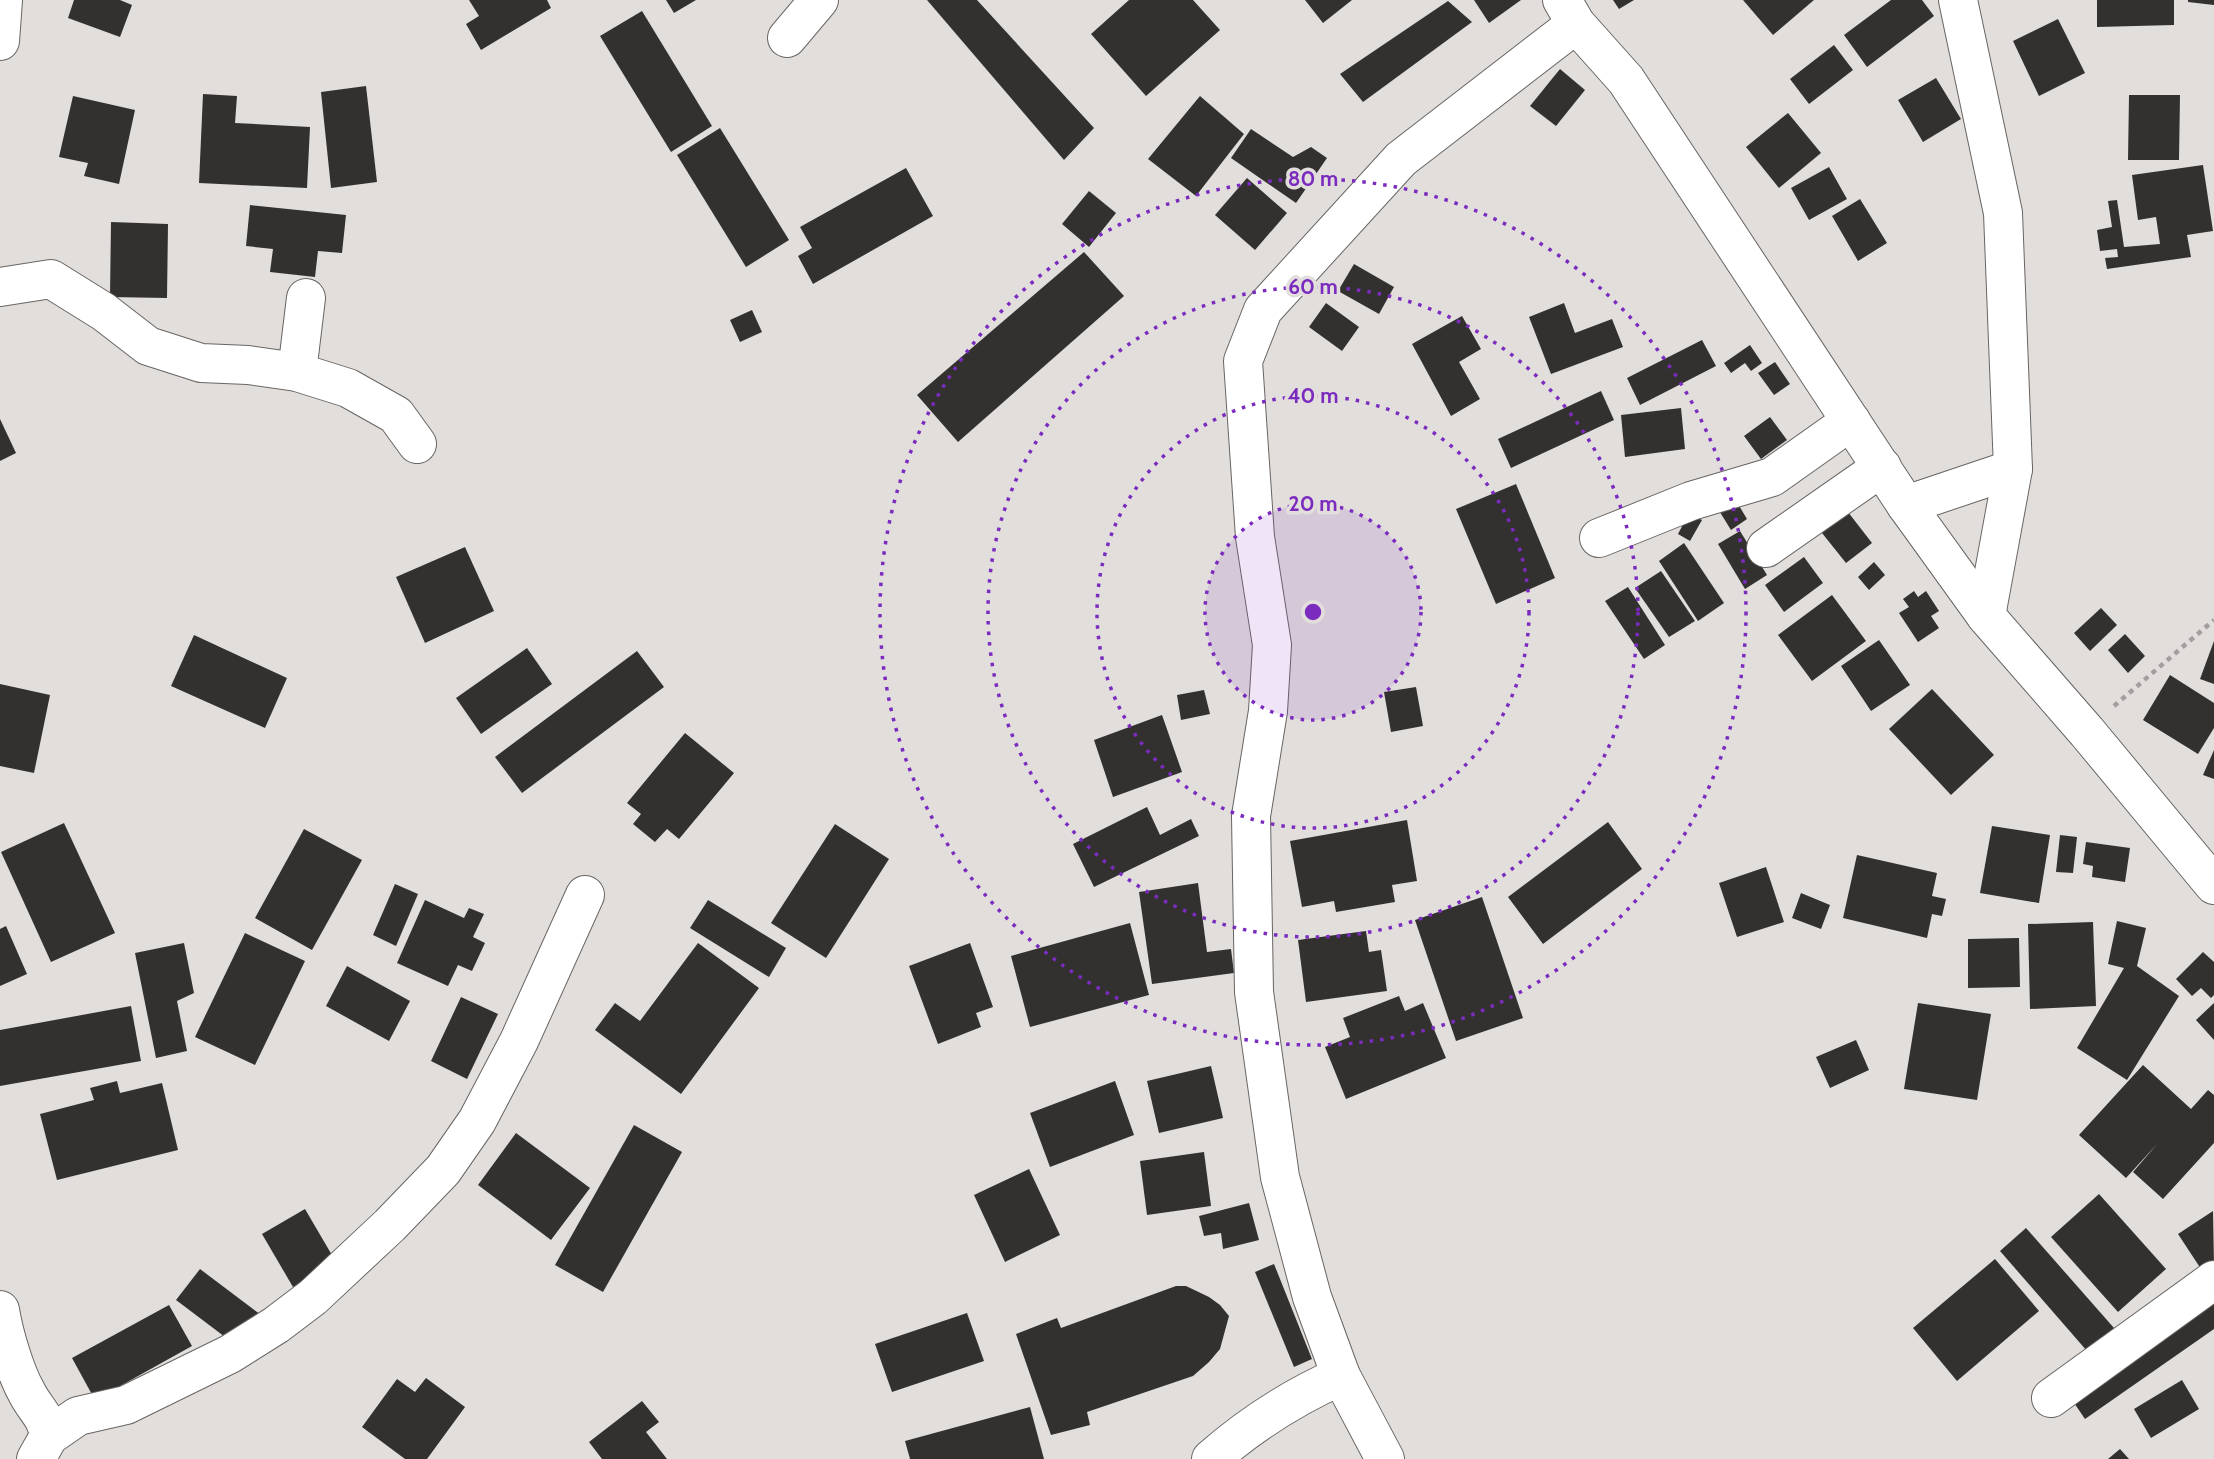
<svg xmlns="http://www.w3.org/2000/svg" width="2214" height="1459" font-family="Cabin,sans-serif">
	<rect width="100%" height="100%" fill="#e2dedc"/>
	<g fill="#33312f">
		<path d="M74 0H120L132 5 120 37 68 18Z"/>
		<path d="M469 0H547L551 8 481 50 466 24 479 16Z"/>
		<path d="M666 0H696L674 13Z"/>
		<path d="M927 0H977L1094 128 1064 160Z"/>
		<path d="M1129 0H1193L1220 30 1146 96 1091 34Z"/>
		<path d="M1305 0H1352L1323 23Z"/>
		<path d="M1474 0H1521L1489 23Z"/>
		<path d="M1613 0H1634L1619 9Z"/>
		<path d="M1743 0H1814L1773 35Z"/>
		<path d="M1891 0H1922L1934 16 1867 67 1844 35Z"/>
		<path d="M2097 0H2174V25L2097 27Z"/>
		<path d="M2188 0H2214V5L2188 2Z"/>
		<path d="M1448 1 1472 22 1363 102 1340 74Z"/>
		<path d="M642 11 712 126 671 152 600 36Z"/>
		<path d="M2058 19 2085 73 2039 96 2013 41Z"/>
		<path d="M1834 45 1853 70 1809 104 1790 79Z"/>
		<path d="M1560 69 1585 90 1556 126 1530 106Z"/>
		<path d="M1936 78 1961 119 1923 142 1898 100Z"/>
		<path d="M366 86 377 182 331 188 321 92Z"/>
		<path d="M203 94 237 96 235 123 310 127 307 188 199 183Z"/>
		<path d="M2129 95H2180L2179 160H2128Z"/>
		<path d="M73 96 135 110 119 184 84 176 88 163 59 157Z"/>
		<path d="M1200 96 1244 134 1196 196 1148 159Z"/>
		<path d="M1788 113 1821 153 1779 188 1746 147Z"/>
		<path d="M720 128 789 240 746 267 677 155Z"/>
		<path d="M1251 129 1293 157 1311 147 1327 158 1296 203 1231 158Z"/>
		<path d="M2203 165 2213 231 2187 235 2191 257 2107 269 2105 258 2118 257 2117 249 2100 251 2097 230 2112 227 2108 201 2117 200 2124 247 2160 244 2156 217 2138 220 2132 175Z"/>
		<path d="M1829 167 1847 199 1809 220 1791 188Z"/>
		<path d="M906 168 933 216 813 284 798 256 812 248 800 227Z"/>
		<path d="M1247 178 1287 213 1255 250 1215 215Z"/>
		<path d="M1089 191 1116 213 1089 247 1062 224Z"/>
		<path d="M1860 199 1887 243 1858 261 1832 216Z"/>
		<path d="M250 205 346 215 342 253 318 251 315 277 270 272 273 249 246 246Z"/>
		<path d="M111 222 168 224 167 298 110 297Z"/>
		<path d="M1084 252 1124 296 958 442 917 395Z"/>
		<path d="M1354 264 1394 287 1379 314 1338 291Z"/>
		<path d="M1326 303 1359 327 1342 351 1309 327Z"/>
		<path d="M1564 303 1575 333 1612 319 1623 347 1551 374 1529 317Z"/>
		<path d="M752 310 762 332 740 342 730 320Z"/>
		<path d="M1462 316 1481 349 1459 362 1480 399 1451 416 1412 344Z"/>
		<path d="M1702 340 1716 366 1640 405 1627 378Z"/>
		<path d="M1750 345 1762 363 1751 371 1745 363 1731 373 1724 363Z"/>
		<path d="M1775 362 1790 384 1774 395 1758 373Z"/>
		<path d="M1601 391 1614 420 1511 468 1498 439Z"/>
		<path d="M1681 408 1685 449 1625 457 1621 415Z"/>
		<path d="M1770 417 1787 440 1761 459 1744 436Z"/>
		<path d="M0 419 16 453 0 461Z"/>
		<path d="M1516 484 1555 578 1496 604 1456 509Z"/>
		<path d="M1735 499 1747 519 1731 530 1718 509Z"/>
		<path d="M1848 512 1872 543 1846 563 1822 533Z"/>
		<path d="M1689 513 1702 520 1690 541 1678 534Z"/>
		<path d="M1740 531 1767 575 1745 589 1718 544Z"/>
		<path d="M1684 543 1724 603 1698 621 1659 561Z"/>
		<path d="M465 547 494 611 425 643 396 577Z"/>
		<path d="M1804 557 1823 583 1784 612 1765 585Z"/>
		<path d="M1874 562 1885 575 1869 590 1858 577Z"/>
		<path d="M1661 571 1695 621 1669 637 1635 588Z"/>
		<path d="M1628 587 1665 645 1644 659 1605 601Z"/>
		<path d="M1914 591 1918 597 1926 591 1939 611 1931 616 1939 628 1918 642 1899 613 1909 607 1903 599Z"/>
		<path d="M1832 595 1866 641 1812 681 1778 635Z"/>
		<path d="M2101 608 2117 625 2090 651 2074 633Z"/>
		<path d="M2125 634 2145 656 2128 673 2108 650Z"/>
		<path d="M194 635 287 678 265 728 171 686Z"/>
		<path d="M1879 640 1910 685 1871 711 1841 666Z"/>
		<path d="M2214 641V684L2200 679Z"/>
		<path d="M527 648 552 684 481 734 456 698Z"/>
		<path d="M637 651 664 687 522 793 495 757Z"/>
		<path d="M2170 675 2214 703V728L2198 754 2143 720Z"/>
		<path d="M0 684 50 695 34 773 0 766Z"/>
		<path d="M1416 687 1423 726 1391 732 1384 692Z"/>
		<path d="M1932 689 1994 755 1951 795 1889 729Z"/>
		<path d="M1204 690 1210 714 1181 720 1177 695Z"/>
		<path d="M1162 715 1182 772 1113 797 1094 740Z"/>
		<path d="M685 733 734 773 679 839 667 829 655 842 633 824 641 814 627 803Z"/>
		<path d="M2214 750V779L2203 775Z"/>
		<path d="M1147 807 1160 835 1191 819 1199 836 1094 887 1073 844Z"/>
		<path d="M1407 820 1417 881 1392 885 1395 902 1336 912 1334 901 1302 907 1290 841Z"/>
		<path d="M1608 822 1642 869 1543 944 1508 897Z"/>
		<path d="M64 823 115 933 51 962 1 852Z"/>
		<path d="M835 824 889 859 826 958 771 923Z"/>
		<path d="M1992 826 2050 835 2039 903 1980 893Z"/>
		<path d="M304 829 362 860 312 950 255 918Z"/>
		<path d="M2060 835 2077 837 2073 873 2056 872Z"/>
		<path d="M2086 842 2130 848 2125 882 2092 877 2093 866 2083 864Z"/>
		<path d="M1857 855 1937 873 1932 896 1946 899 1942 916 1932 914 1927 938 1843 918Z"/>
		<path d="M1766 867 1784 922 1737 937 1719 883Z"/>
		<path d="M1198 883 1207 952 1231 949 1234 973 1152 984 1139 892Z"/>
		<path d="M395 884 418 894 396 946 373 935Z"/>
		<path d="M1801 893 1830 905 1821 929 1792 918Z"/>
		<path d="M1482 897 1523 1018 1456 1041 1415 920Z"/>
		<path d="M425 900 464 918 469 908 484 914 473 937 485 943 472 971 458 965 448 986 397 963Z"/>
		<path d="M708 900 786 948 769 977 690 928Z"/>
		<path d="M2117 921 2146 928 2137 966 2179 996 2127 1080 2077 1048 2124 968 2108 964Z"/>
		<path d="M2093 922 2096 1006 2030 1009 2028 924Z"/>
		<path d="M1130 923 1149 995 1030 1027 1011 956Z"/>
		<path d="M6 926 27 974 0 986V929Z"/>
		<path d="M1366 931 1369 952 1381 950 1387 991 1306 1002 1298 940Z"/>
		<path d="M245 933 305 961 255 1065 195 1037Z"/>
		<path d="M2019 938 2020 987 1968 988V939Z"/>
		<path d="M184 943 194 993 177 1001 187 1051 156 1058 135 953Z"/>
		<path d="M698 943 759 988 681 1094 595 1030 615 1003 640 1021Z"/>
		<path d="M970 943 993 1007 976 1013 981 1027 938 1044 909 966Z"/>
		<path d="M2203 952 2214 962V995L2211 998 2201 988 2192 996 2176 979Z"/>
		<path d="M347 966 410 1001 389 1041 326 1006Z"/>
		<path d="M1399 996 1405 1011 1423 1003 1446 1058 1346 1099 1325 1047 1350 1037 1343 1018Z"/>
		<path d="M461 997 498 1014 467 1079 431 1061Z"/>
		<path d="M1918 1003 1991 1014 1977 1100 1904 1089Z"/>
		<path d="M2214 1003V1040L2196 1020Z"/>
		<path d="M131 1006 141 1061 0 1086V1030Z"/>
		<path d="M1856 1040 1869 1070 1830 1088 1816 1057Z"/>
		<path d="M2143 1065 2191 1109 2208 1090 2214 1095V1143L2163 1199 2133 1172 2158 1143 2126 1178 2079 1135Z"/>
		<path d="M1211 1066 1223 1118 1159 1133 1147 1081Z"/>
		<path d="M117 1081 120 1093 162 1083 178 1150 57 1180 40 1114 94 1100 90 1088Z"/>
		<path d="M1115 1081 1134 1135 1050 1167 1030 1113Z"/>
		<path d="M634 1125 682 1152 603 1292 555 1265Z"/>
		<path d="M516 1133 590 1188 551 1240 478 1185Z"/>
		<path d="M1204 1152 1211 1206 1147 1215 1140 1161Z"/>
		<path d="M1029 1169 1060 1235 1005 1262 974 1195Z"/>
		<path d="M2099 1194 2166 1269 2118 1312 2051 1237Z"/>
		<path d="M1249 1203 1259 1240 1223 1249 1221 1233 1204 1236 1199 1216Z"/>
		<path d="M305 1209 336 1262 293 1287 262 1234Z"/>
		<path d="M2213 1211 2214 1265 2203 1272 2178 1234Z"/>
		<path d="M2026 1228 2114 1328 2087 1351 2000 1251Z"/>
		<path d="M1995 1259 2039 1311 1957 1381 1913 1328Z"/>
		<path d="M1274 1264 1312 1359 1294 1367 1255 1272Z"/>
		<path d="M200 1269 261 1315 237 1346 176 1300Z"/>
		<path d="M1176 1286H1186L1209 1297 1220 1305 1229 1316 1220 1349 1209 1362 1193 1376 1087 1412 1090 1425 1051 1435 1016 1334 1057 1318 1061 1328Z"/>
		<path d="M2214 1292V1329L2085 1419 2068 1394Z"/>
		<path d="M169 1305 192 1346 95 1400 72 1358Z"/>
		<path d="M967 1313 984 1361 892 1392 875 1344Z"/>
		<path d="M426 1378 465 1407 427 1459H405L362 1427 397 1379 415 1392Z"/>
		<path d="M2182 1380 2199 1409 2151 1438 2134 1409Z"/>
		<path d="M642 1401 659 1422 646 1432 667 1459H602L589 1442Z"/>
		<path d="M1030 1407 1044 1459H910L905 1441Z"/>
		<path d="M2120 1449 2129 1459H2108Z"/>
	</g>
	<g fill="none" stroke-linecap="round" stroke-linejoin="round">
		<g stroke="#686563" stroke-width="40">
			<g id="street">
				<path d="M1562 0 1576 24 1626 80 1906 505 1986 616 2087 732 2214 885"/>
				<path d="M1958 0 2003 213 2013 469 1986 616"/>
				<path d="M787 38 819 0"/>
				<path d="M0 41 3 0"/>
				<path d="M0 287 51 279 104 312 148 346 201 363 248 365 297 372 348 388 396 415 417 444"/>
				<path d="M297 372 306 298"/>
				<path d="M1906 505 2013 469"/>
				<path d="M1599 538 1691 501 1772 477 1851 421"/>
				<path d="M1766 548 1882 467"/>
				<path d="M0 1310C4 1334 15 1372 27 1393 35 1409 47 1417 49 1436"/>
				<path d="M2051 1398 2214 1280"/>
				<path d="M36 1459 49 1436 78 1416 126 1405 230 1354 276 1325 313 1297 390 1225 443 1170 477 1121 519 1041 585 895"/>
				<path d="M1211 1459C1251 1424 1293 1397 1341 1376"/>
				<path d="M1385 1459 1341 1376 1312 1297 1280 1177 1254 992 1251 816 1268 711 1272 645 1255 537 1243 361 1263 310 1401 159 1576 24"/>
			</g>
		</g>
		<path stroke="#a29f9e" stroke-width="4.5" stroke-dasharray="5 5" stroke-linecap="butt" d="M2114 706 2214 620"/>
		<use href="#street" stroke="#fff" stroke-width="38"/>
	</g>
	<circle cx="1313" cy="612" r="108" fill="#7b2cbf" fill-opacity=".12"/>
	<g fill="none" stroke="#7b2cbf" stroke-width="3.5" stroke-dasharray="3.5 7">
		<circle cx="1313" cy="612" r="108"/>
		<circle cx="1313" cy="612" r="216"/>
		<circle cx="1313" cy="612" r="325"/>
		<circle cx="1313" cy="612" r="433"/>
	</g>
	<circle cx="1313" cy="612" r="10" fill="#7b2cbf" stroke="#e2dedc" stroke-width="3.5"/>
	<g font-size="21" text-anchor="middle" font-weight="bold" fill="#7b2cbf" stroke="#e2dedc" stroke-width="7" stroke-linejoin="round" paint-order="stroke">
		<text x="1313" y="186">80 m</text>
		<text x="1313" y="294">60 m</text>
		<text x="1313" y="403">40 m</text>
		<text x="1313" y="511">20 m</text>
	</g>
</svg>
